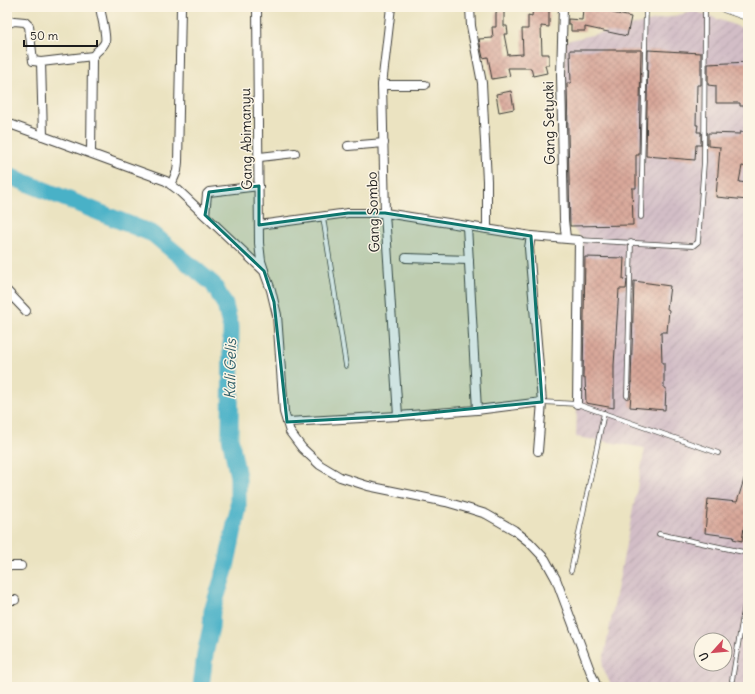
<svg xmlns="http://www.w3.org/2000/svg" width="755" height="694" font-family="Delius,sans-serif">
	<defs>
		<pattern id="industrial-furrows" width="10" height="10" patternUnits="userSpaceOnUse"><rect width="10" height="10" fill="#d2bdc6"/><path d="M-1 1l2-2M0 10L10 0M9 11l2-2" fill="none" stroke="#b4a2aa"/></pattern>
		<pattern id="building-cross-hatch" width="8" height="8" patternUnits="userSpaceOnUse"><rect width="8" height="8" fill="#d8a79a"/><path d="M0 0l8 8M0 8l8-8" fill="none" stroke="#b98f84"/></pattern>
	</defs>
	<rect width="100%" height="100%" fill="#fcf5e5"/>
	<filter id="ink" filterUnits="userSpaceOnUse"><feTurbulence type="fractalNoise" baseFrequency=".025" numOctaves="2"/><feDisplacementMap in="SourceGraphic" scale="8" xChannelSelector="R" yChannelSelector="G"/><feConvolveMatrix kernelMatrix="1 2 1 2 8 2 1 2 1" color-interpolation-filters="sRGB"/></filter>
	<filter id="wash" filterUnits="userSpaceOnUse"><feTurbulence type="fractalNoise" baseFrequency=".012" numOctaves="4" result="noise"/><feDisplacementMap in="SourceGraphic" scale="16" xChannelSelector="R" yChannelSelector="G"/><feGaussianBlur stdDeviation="0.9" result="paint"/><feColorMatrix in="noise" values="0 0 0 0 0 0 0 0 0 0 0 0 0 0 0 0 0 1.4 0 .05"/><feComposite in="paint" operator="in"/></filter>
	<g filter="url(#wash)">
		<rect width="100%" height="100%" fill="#ebe3c1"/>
		<path fill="url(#industrial-furrows)" fill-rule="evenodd" d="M695 11 748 30V687H612L602 666 645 448 576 437 583 240 559 212 566 41ZM701 640H725V664H701Z"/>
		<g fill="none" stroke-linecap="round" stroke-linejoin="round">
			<path stroke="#48b1c7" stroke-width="17" d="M7 175 153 234 213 284 225 305 231 329 230 437 238 477V510L226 567 212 611 211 627 205 654 201 687"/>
		</g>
		<g id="blocks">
			<g fill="url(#building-cross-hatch)">
				<path d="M533 7H549V27L541 26 542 54H549V65H545L547 73 533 76 531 68H508L510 76 492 79 488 57 483 58 479 39 493 38 492 27H496V12L504 11V26H507L508 34H504L508 55 523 54 522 29H528V15L532 16Z"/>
				<path d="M604 7H614L613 13 631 17 627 36 585 27V31H571V24H568V19L582 20 583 8 603 10Z"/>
				<path d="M570 50H641L639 155H636V188H632L633 225 570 226 567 83H571Z"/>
				<path d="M648 50 701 53V85H697L696 125H698L697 132H701V145H696L695 160 646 156Z"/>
				<path d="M748 62V106H740V103H716V86L708 85V64Z"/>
				<path d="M511 91 514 109 499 112 496 94Z"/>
				<path d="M740 132 748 133V167L742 166 739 182 748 183V200L716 197 720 147 708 146V133L740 134Z"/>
				<path d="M585 257 624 258 623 279 627 280 626 289H619L614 365V408L586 403 585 378H583Z"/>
				<path d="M634 281 670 286 667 309 669 310 667 332H661L662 363H664V388H666L665 410 630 407 632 382H631Z"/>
				<path d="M746 473H748V500L742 541 733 539 734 537 705 533 708 499 737 502Z"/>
			</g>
		</g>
	</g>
	<g filter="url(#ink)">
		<use href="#blocks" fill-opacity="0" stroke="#3b3a35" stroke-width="1"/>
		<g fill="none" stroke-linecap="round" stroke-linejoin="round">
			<g stroke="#3b3a35" stroke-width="5.5">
				<g id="lane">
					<path d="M323 217 346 366"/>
					<path d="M641 217 646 7"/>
					<path d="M579 240 693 246 698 242 704 162 705 7"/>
					<path d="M627 396 631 242"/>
					<path d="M542 402 577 404 718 453"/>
					<path d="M659 534 748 553"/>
					<path d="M571 571 604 413"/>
					<path d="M732 680 748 587"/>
				</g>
			</g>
			<g stroke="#3b3a35" stroke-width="10">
				<g id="street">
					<path d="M257 7 259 243 261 261 264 270"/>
					<path d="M391 7 382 85 385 213 398 416"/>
					<path d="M470 7 471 26 482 83 487 181V229"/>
					<path d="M563 7 561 75 564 220 566 238"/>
					<path d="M7 24 14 21 25 22 29 26 33 61 41 62"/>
					<path d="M382 85H425"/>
					<path d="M7 123 166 181 178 190 264 271 271 290 277 315 284 412 290 432 302 448 320 465 340 477 368 486 446 502 470 509 486 514 514 530 529 542 545 559 556 579 591 673 597 687"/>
					<path d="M43 136 41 62 93 56"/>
					<path d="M348 146 384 143"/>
					<path d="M91 153 92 60C93 51 102 50 105 42 107 36 101 15 100 7"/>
					<path d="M260 157 295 153"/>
					<path d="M171 185 177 171 178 162 181 7"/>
					<path d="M205 215 207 194 209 192 259 186"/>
					<path d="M259 225 348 213H385L531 236"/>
					<path d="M467 226 477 410"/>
					<path d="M406 258 469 260"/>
					<path d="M7 291 26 311"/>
					<path d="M287 422 398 416 477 410 542 402 529 248 531 236 579 240 577 404"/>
					<path d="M538 451 542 402"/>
					<path d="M7 566H21"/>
					<path d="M7 600H15"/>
				</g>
			</g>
			<g stroke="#3b3a35" stroke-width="12">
				<path id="secondary" d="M725 7 748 15"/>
			</g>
			<use href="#lane" stroke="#fff" stroke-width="4"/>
			<use href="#street" stroke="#fff" stroke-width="8"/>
			<use href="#secondary" stroke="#fff" stroke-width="11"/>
		</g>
	</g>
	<path fill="#0f766e" fill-opacity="0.2" stroke="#0f766e" stroke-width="3" stroke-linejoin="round" d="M259 186V225L348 213H385L531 236 542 402 398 416 287 422 274 302 264 271 205 215 209 192Z"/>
	<g text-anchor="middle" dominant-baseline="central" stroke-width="3" stroke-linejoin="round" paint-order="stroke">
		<g font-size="14" fill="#1c1c1c" stroke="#fcf5e5">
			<text transform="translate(549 123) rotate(-91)">Gang Setyaki</text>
			<text transform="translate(246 139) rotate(-91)">Gang Abimanyu</text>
			<text transform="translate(373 212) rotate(-92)">Gang Sombo</text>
		</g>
		<g font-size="15" font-style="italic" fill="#305f69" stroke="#fcf5e5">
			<text transform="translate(230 369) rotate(-89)">Kali Gelis</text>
		</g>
	</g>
	<rect width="755" height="694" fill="none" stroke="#fcf5e5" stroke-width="24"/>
	<g transform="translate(713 652) rotate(243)"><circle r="19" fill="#fcf5e5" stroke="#a29e95"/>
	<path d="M0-3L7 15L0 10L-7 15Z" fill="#d1495b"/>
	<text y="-6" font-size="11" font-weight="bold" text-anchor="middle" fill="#1c1c1c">U</text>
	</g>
	<path d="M24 40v6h73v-6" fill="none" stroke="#1c1c1c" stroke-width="2"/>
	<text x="30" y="40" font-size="12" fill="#1c1c1c" stroke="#fcf5e5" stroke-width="3" paint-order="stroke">50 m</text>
</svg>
